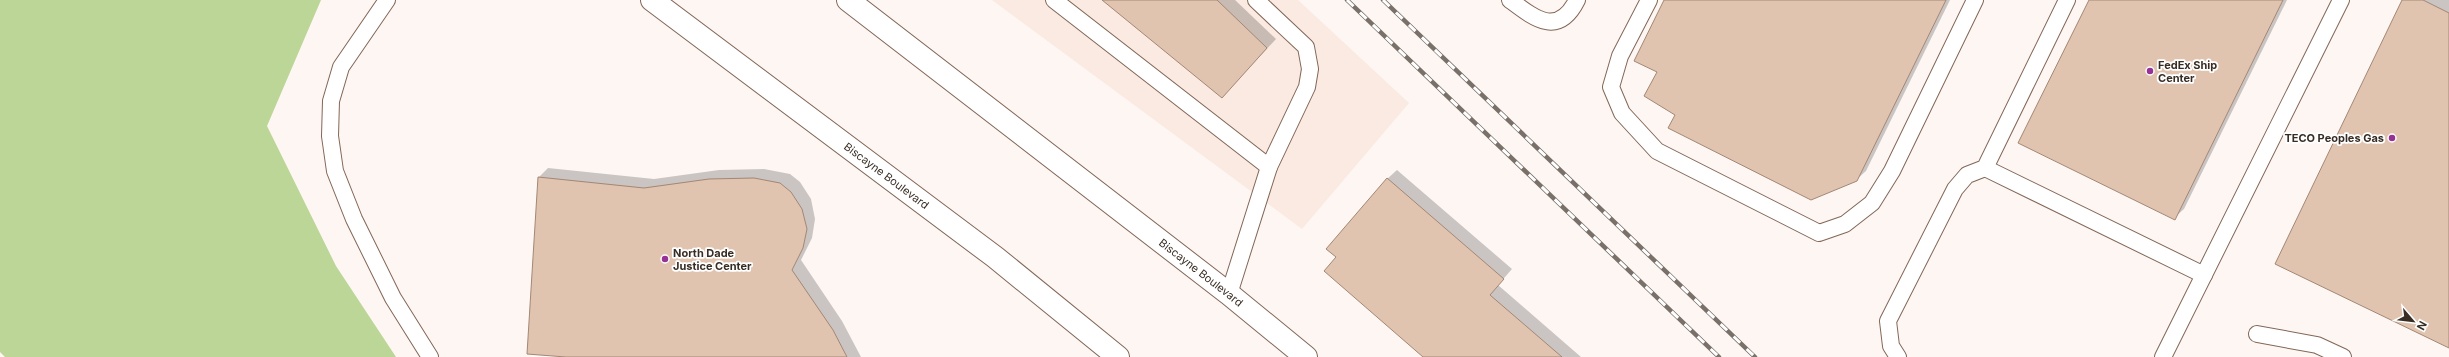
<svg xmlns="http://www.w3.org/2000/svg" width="2449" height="357" font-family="Inter,sans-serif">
	<rect width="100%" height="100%" fill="#fdf6f3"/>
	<path fill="#faeae1" d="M992 0H1298L1409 103 1302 229Z"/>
	<path fill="#bbd697" d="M0 0H321L267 126 336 266 396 357H5L0 352Z"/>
	<g fill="#0003">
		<path d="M1104 0H1235L1276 39 1231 87Z"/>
		<path d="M1665 0H1950L1866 171 1856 180 1676 115 1658 72Z"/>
		<path d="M2090 0H2287L2184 209 2174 218Z"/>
		<path d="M2403 0H2449V346Z"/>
		<path d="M548 168 654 179 719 170 764 169 790 174 800 182 811 199 815 219 812 238 801 260 842 321 861 357H567L528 353 539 177Z"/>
		<path d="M1397 170 1512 269 1498 285 1581 357H1425L1337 257 1387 179Z"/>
	</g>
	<g fill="#e1c4b0" stroke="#a28774">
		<path d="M1102 0H1217L1267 48 1222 98Z"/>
		<path d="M1664 0H1946L1857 181 1811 200 1668 128 1675 115 1644 96 1657 72 1634 61Z"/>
		<path d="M2089 0H2283L2175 220 2018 143Z"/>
		<path d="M2402 0H2423L2449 13V348L2275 264Z"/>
		<path d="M538 177 644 188 709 179 754 178 780 183 791 192 802 209 807 229 803 248 792 270 833 330 847 357H566L527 354Z"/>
		<path d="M1387 178 1504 279 1490 295 1562 357H1423L1324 271 1336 257 1326 249Z"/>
	</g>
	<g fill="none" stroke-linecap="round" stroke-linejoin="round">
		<g stroke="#826757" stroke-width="18">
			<g id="lane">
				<path d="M387 0 341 67 331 101 330 136 335 171 354 219 393 298 430 357"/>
				<path d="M1054 0 1269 167"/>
				<path d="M1510 0C1534 18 1558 38 1577 0"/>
				<path d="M1649 0 1620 56 1611 87 1622 113 1657 151 1819 233 1845 224 1872 203 1892 171 1975 0"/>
				<path d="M1985 168 2204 275"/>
				<path d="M1229 294 1269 167 1307 87 1310 69 1306 47 1256 0"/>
				<path d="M2257 334 2317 345 2343 357"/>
				<path d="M1898 357 1891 346 1888 321 1955 189 1967 175 1985 168 2067 0"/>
				<path d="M2163 357 2341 0"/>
			</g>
		</g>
		<g stroke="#826757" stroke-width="24">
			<g id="primary">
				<path id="s1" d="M652 0 995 257 1118 357"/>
				<path id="s2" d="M848 0 1229 294 1306 357"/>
			</g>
		</g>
		<use href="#lane" stroke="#fff" stroke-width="16"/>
		<use href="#primary" stroke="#fff" stroke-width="22"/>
		<g stroke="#797069" stroke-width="4.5">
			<g id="rail">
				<path d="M1347 0 1719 357"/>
				<path d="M1383 0 1755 357"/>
			</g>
		</g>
		<use href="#rail" stroke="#fff" stroke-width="3" stroke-dasharray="9" stroke-linecap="butt"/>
	</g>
	<g fill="#963196" stroke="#fff" stroke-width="1.5">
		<circle cx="2150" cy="71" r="4"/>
		<circle cx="2392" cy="138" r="4"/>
		<circle cx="665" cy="259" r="4"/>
	</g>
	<g text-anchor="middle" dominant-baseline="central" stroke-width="3.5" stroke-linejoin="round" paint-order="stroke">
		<g font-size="11" font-weight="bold" fill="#382d25" stroke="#fff" text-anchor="start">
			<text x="2158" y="65">FedEx Ship<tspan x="2158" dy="13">Center</tspan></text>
			<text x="2384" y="138" text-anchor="end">TECO Peoples Gas</text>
			<text x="673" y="253">North Dade<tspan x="673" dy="13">Justice Center</tspan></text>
		</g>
		<g font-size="11" fill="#382d25" stroke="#fff">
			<text stroke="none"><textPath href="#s1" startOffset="293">Biscayne Boulevard</textPath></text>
			<text stroke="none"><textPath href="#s2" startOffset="446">Biscayne Boulevard</textPath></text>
		</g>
	</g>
	<g transform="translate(2413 321) rotate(118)" stroke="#ffffff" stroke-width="3" paint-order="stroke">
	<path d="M0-3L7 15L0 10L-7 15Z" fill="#382d25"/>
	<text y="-6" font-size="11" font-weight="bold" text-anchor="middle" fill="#382d25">N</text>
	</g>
</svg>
